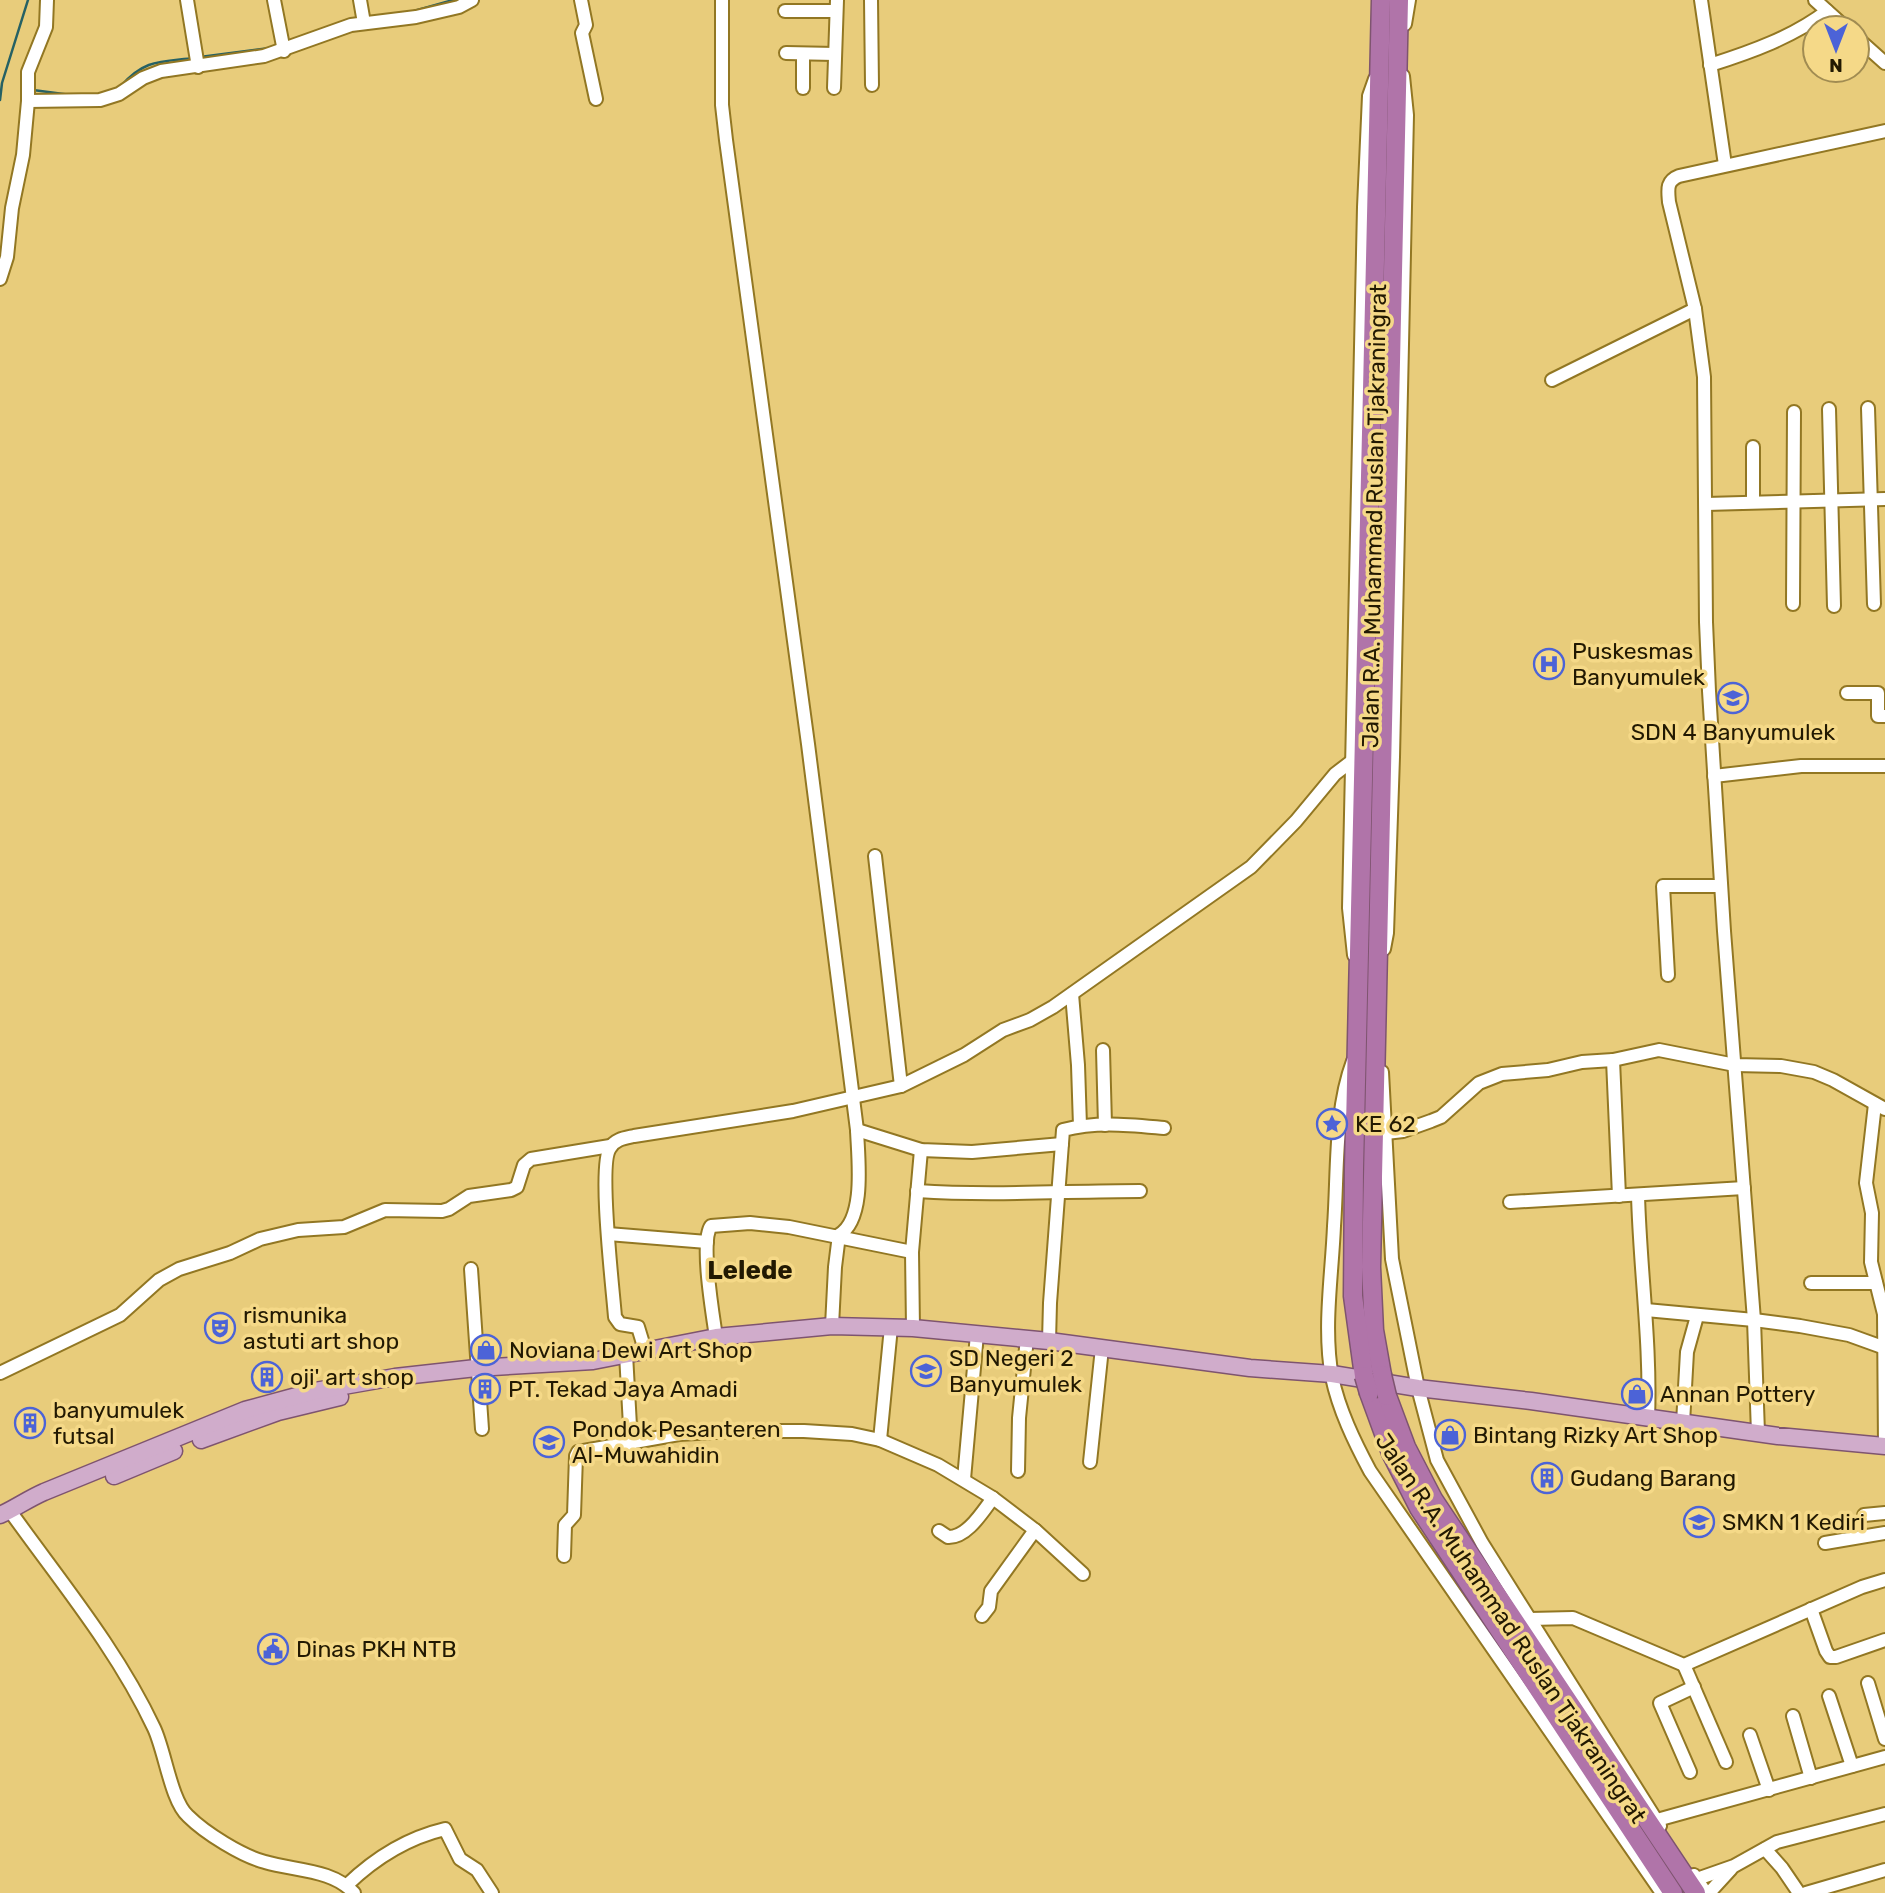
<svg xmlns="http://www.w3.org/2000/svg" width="1885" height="1893" font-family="Rubik,sans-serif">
	<rect width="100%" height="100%" fill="#e8cc7b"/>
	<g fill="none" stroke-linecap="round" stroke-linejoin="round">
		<g stroke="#266164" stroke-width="2.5">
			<path d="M414 11 453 0"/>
			<path d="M200 57 270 48"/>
			<path d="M121 86C145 59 160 62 194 58"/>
			<path d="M33 90 71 95"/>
			<path d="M0 100 2 83 28 0"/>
		</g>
		<g stroke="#927723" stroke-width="16">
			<g id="minor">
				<path d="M187 0 198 67"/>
				<path d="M274 0 284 51"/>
				<path d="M360 0 364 23"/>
				<path d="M581 0 586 25 582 33 596 99"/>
				<path d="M722 0V105L726 140 808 744 857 1130C858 1158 866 1219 839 1235L835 1267 832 1326"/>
				<path d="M871 0 872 85"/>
				<path d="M1701 0 1725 165"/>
				<path d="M1815 0 1846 28"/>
				<path d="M785 11H836"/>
				<path d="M1405 24 1409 0"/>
				<path d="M1857 38 1885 63"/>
				<path d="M786 53 835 54"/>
				<path d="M1710 65C1751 52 1793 37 1827 11"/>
				<path d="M803 88V54"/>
				<path d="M834 88 837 0"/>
				<path d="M28 101 100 100 119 94 143 78 161 71 264 56 351 25 416 17 459 7 472 0"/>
				<path d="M0 279 7 257 12 208 23 155 28 101V72L46 27 47 0"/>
				<path d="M1552 380 1695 309"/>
				<path d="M1868 408 1874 604"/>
				<path d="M1829 409 1834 606"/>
				<path d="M1753 502V447"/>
				<path d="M1706 504 1885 499"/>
				<path d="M1793 604 1794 412"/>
				<path d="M1847 693H1878V716H1885"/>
				<path d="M1714 776 1801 766H1885"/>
				<path d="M875 856 901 1086"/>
				<path d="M1384 949 1387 933 1393 757 1407 115 1403 76"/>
				<path d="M1354 955 1349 908 1364 207 1369 96 1375 79"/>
				<path d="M1668 975 1663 886H1721"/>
				<path d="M1072 994 1078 1065 1080 1126"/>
				<path d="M1103 1050 1105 1125"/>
				<path d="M1613 1060 1619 1196"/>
				<path d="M1353 1061C1334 1112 1338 1173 1334 1226 1332 1275 1323 1328 1332 1377 1339 1410 1354 1441 1370 1471L1662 1893"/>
				<path d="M1382 1072 1392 1259 1418 1388 1437 1460 1482 1543 1660 1826"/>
				<path d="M1875 1104 1866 1183 1872 1213 1871 1262 1884 1314 1885 1447"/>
				<path d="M857 1130 921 1150 972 1152 1062 1144"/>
				<path d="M1386 1133 1403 1131 1431 1121 1441 1117 1479 1083 1502 1074 1548 1070 1582 1062 1613 1060 1659 1050 1735 1065 1781 1066 1814 1072 1833 1080 1885 1109"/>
				<path d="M917 1191C992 1196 1065 1191 1140 1191"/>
				<path d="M1638 1195C1640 1270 1651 1344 1648 1419"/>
				<path d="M1510 1202 1744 1188"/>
				<path d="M608 1234 707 1242"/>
				<path d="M471 1269 482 1429"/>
				<path d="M1811 1283H1876"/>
				<path d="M1646 1310 1754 1320 1800 1326 1849 1335 1885 1348"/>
				<path d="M913 1328 912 1252 921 1150"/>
				<path d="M716 1337C713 1316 700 1241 711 1226L750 1223 789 1227 912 1252"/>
				<path d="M1049 1341 1050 1303 1063 1130C1097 1121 1130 1125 1164 1128"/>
				<path d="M645 1350 638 1327 620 1324 615 1317C613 1290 598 1165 610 1148 615 1139 625 1138 634 1136L793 1111 901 1086 964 1055 1003 1030 1030 1020 1053 1007 1251 867 1296 821 1335 774 1352 761"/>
				<path d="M626 1354 631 1444"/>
				<path d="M0 1373 120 1315 159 1280 179 1269 230 1253 260 1239 298 1230 344 1227 385 1210 442 1211 449 1209 469 1196 511 1190 517 1187 524 1165 531 1159 610 1146"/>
				<path d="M1683 1423 1687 1352 1697 1316"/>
				<path d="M1758 1433 1754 1320 1724 931 1709 691 1706 622 1704 377 1695 309 1669 202C1668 190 1666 181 1679 176L1885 131"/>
				<path d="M880 1440 891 1327"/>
				<path d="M1090 1462 1102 1348"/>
				<path d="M1018 1471 1019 1418 1027 1338"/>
				<path d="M964 1479 977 1334"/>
				<path d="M10 1511C60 1581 117 1649 154 1728 165 1751 171 1801 188 1816 205 1833 242 1856 265 1862 295 1871 332 1869 354 1893"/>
				<path d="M1864 1515 1885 1513"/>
				<path d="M939 1531 948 1537C967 1538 983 1511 993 1498"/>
				<path d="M1825 1543 1885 1533"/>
				<path d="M564 1556 565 1525 574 1515 576 1456 578 1452 679 1434 732 1431H804L852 1434 880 1440 938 1465 993 1498 1035 1530 1083 1574"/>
				<path d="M1811 1609 1826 1651 1830 1657H1836L1885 1640"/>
				<path d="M982 1616 989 1607 991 1591 1035 1530"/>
				<path d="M1530 1619 1573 1618 1684 1665 1862 1587 1885 1580"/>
				<path d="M1684 1665 1726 1762"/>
				<path d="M1868 1683 1885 1739"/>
				<path d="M1829 1696 1852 1766"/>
				<path d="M1793 1716 1811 1778"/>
				<path d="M1750 1735 1769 1790"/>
				<path d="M1690 1772 1660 1703 1694 1687"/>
				<path d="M1657 1820 1885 1757"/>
				<path d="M1765 1849 1782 1868 1799 1893"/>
				<path d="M1694 1875 1706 1893"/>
				<path d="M1697 1879 1734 1866 1777 1842 1885 1814"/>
				<path d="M347 1885C375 1858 407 1838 445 1829L460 1859 477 1870 492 1893"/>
				<path d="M1709 1893 1731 1869"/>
				<path d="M1806 1893 1885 1870"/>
			</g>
		</g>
		<g stroke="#7e546f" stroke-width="19">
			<g id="major">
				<path d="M201 1440 278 1412 340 1397"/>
				<path d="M114 1476 174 1451"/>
				<path d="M0 1515C14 1509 28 1499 44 1492L245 1410 315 1391 395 1377 476 1368 593 1361 716 1337 832 1326 913 1328 1049 1341 1250 1368 1332 1374 1418 1388 1531 1401 1778 1436 1885 1446"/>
			</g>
		</g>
		<g stroke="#7e546f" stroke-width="21">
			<g id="highway">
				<path d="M1382 1375 1374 1330 1371 1267 1399 0"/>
				<path d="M1364 1376 1353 1296 1354 1169 1381 0"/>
				<path d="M1369 1393 1391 1453 1419 1508 1673 1893"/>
				<path d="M1387 1396 1406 1447 1433 1499 1696 1893"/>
			</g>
		</g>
		<use href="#minor" stroke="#fff" stroke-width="12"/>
		<use href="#major" stroke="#d0accb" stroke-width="16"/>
		<use href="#highway" stroke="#b074a9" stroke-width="18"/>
		<g stroke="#7e546f" stroke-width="21" stroke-linecap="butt">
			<g id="highway-bridge">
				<path d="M1382 1375 1387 1396"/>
				<path d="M1364 1376 1369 1393"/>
			</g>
		</g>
		<use href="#highway-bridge" stroke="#b074a9" stroke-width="18"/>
	</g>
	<defs>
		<g id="hospital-ring" transform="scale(1.575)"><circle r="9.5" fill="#f5d988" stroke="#4c63d7" stroke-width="1.5"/><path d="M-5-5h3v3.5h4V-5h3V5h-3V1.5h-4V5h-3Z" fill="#4c63d7"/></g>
		<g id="school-ring" transform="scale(1.575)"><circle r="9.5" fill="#f5d988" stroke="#4c63d7" stroke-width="1.5"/><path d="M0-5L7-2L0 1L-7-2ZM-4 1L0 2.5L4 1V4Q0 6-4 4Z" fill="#4c63d7"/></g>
		<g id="sight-ring" transform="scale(1.575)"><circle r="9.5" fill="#f5d988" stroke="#4c63d7" stroke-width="1.5"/><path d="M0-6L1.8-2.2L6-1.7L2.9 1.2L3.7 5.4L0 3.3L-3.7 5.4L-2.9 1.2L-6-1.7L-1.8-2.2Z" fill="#4c63d7"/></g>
		<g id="theatre-ring" transform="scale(1.575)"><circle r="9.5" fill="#f5d988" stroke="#4c63d7" stroke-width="1.5"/><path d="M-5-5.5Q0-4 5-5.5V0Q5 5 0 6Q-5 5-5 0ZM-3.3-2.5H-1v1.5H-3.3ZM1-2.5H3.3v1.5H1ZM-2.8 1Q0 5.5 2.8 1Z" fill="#4c63d7"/></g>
		<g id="shop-ring" transform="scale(1.575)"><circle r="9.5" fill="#f5d988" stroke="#4c63d7" stroke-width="1.5"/><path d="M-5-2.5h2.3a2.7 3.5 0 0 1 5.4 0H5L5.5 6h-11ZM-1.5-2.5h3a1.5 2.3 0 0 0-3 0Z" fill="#4c63d7"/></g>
		<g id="building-ring" transform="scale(1.575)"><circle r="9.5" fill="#f5d988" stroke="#4c63d7" stroke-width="1.5"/><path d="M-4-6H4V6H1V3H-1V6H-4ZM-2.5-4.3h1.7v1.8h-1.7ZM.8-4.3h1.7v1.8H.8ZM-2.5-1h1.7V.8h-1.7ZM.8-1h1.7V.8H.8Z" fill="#4c63d7"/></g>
		<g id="civic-ring" transform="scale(1.575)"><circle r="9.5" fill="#f5d988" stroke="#4c63d7" stroke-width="1.5"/><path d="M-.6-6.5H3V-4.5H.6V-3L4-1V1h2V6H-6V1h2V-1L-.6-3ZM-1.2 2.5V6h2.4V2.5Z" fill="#4c63d7"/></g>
	</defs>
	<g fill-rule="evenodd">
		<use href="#hospital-ring" x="1549" y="664"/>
		<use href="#school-ring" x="1733" y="698"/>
		<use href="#sight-ring" x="1332" y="1124"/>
		<use href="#theatre-ring" x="220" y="1328"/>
		<use href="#shop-ring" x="486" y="1350"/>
		<use href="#school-ring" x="926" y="1371"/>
		<use href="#building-ring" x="267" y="1377"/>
		<use href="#building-ring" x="485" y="1389"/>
		<use href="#shop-ring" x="1637" y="1394"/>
		<use href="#building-ring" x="30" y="1423"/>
		<use href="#shop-ring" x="1450" y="1435"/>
		<use href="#school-ring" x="549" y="1442"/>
		<use href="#building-ring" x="1547" y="1478"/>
		<use href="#school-ring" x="1699" y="1522"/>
		<use href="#civic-ring" x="273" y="1649"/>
	</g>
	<g text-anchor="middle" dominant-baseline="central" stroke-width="7" stroke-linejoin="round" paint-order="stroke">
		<g font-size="23" fill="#221902" stroke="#f5d988">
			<text transform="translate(1374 516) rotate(-89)">Jalan R.A. Muhammad Ruslan Tjakraningrat</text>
			<text transform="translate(1511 1628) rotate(56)">Jalan R.A. Muhammad Ruslan Tjakraningrat</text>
		</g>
		<g font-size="23" fill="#221902" stroke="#f5d988" text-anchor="start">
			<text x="1572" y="651">Puskesmas<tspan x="1572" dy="26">Banyumulek</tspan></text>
			<text x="1733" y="732" text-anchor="middle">SDN 4 Banyumulek</text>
			<text x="1355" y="1124">KE 62</text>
			<text x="243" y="1315">rismunika<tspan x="243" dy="26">astuti art shop</tspan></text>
			<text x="509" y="1350">Noviana Dewi Art Shop</text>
			<text x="949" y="1358">SD Negeri 2<tspan x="949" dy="26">Banyumulek</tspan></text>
			<text x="290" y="1377">oji' art shop</text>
			<text x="508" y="1389">PT. Tekad Jaya Amadi</text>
			<text x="1660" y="1394">Annan Pottery</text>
			<text x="53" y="1410">banyumulek<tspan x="53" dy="26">futsal</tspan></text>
			<text x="572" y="1429">Pondok Pesanteren<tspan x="572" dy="26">Al-Muwahidin</tspan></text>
			<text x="1473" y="1435">Bintang Rizky Art Shop</text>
			<text x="1570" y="1478">Gudang Barang</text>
			<text x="1722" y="1522">SMKN 1 Kediri</text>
			<text x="296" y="1649">Dinas PKH NTB</text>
		</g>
		<g font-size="26" font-weight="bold" fill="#221902" stroke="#f5d988">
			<text x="750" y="1270">Lelede</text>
		</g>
	</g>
	<g transform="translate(1836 49) rotate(180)"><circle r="33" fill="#f5d988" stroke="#a18c52" stroke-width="2"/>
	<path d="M0-5L12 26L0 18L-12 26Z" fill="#4c63d7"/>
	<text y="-10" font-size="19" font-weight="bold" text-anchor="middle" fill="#221902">N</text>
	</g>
</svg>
